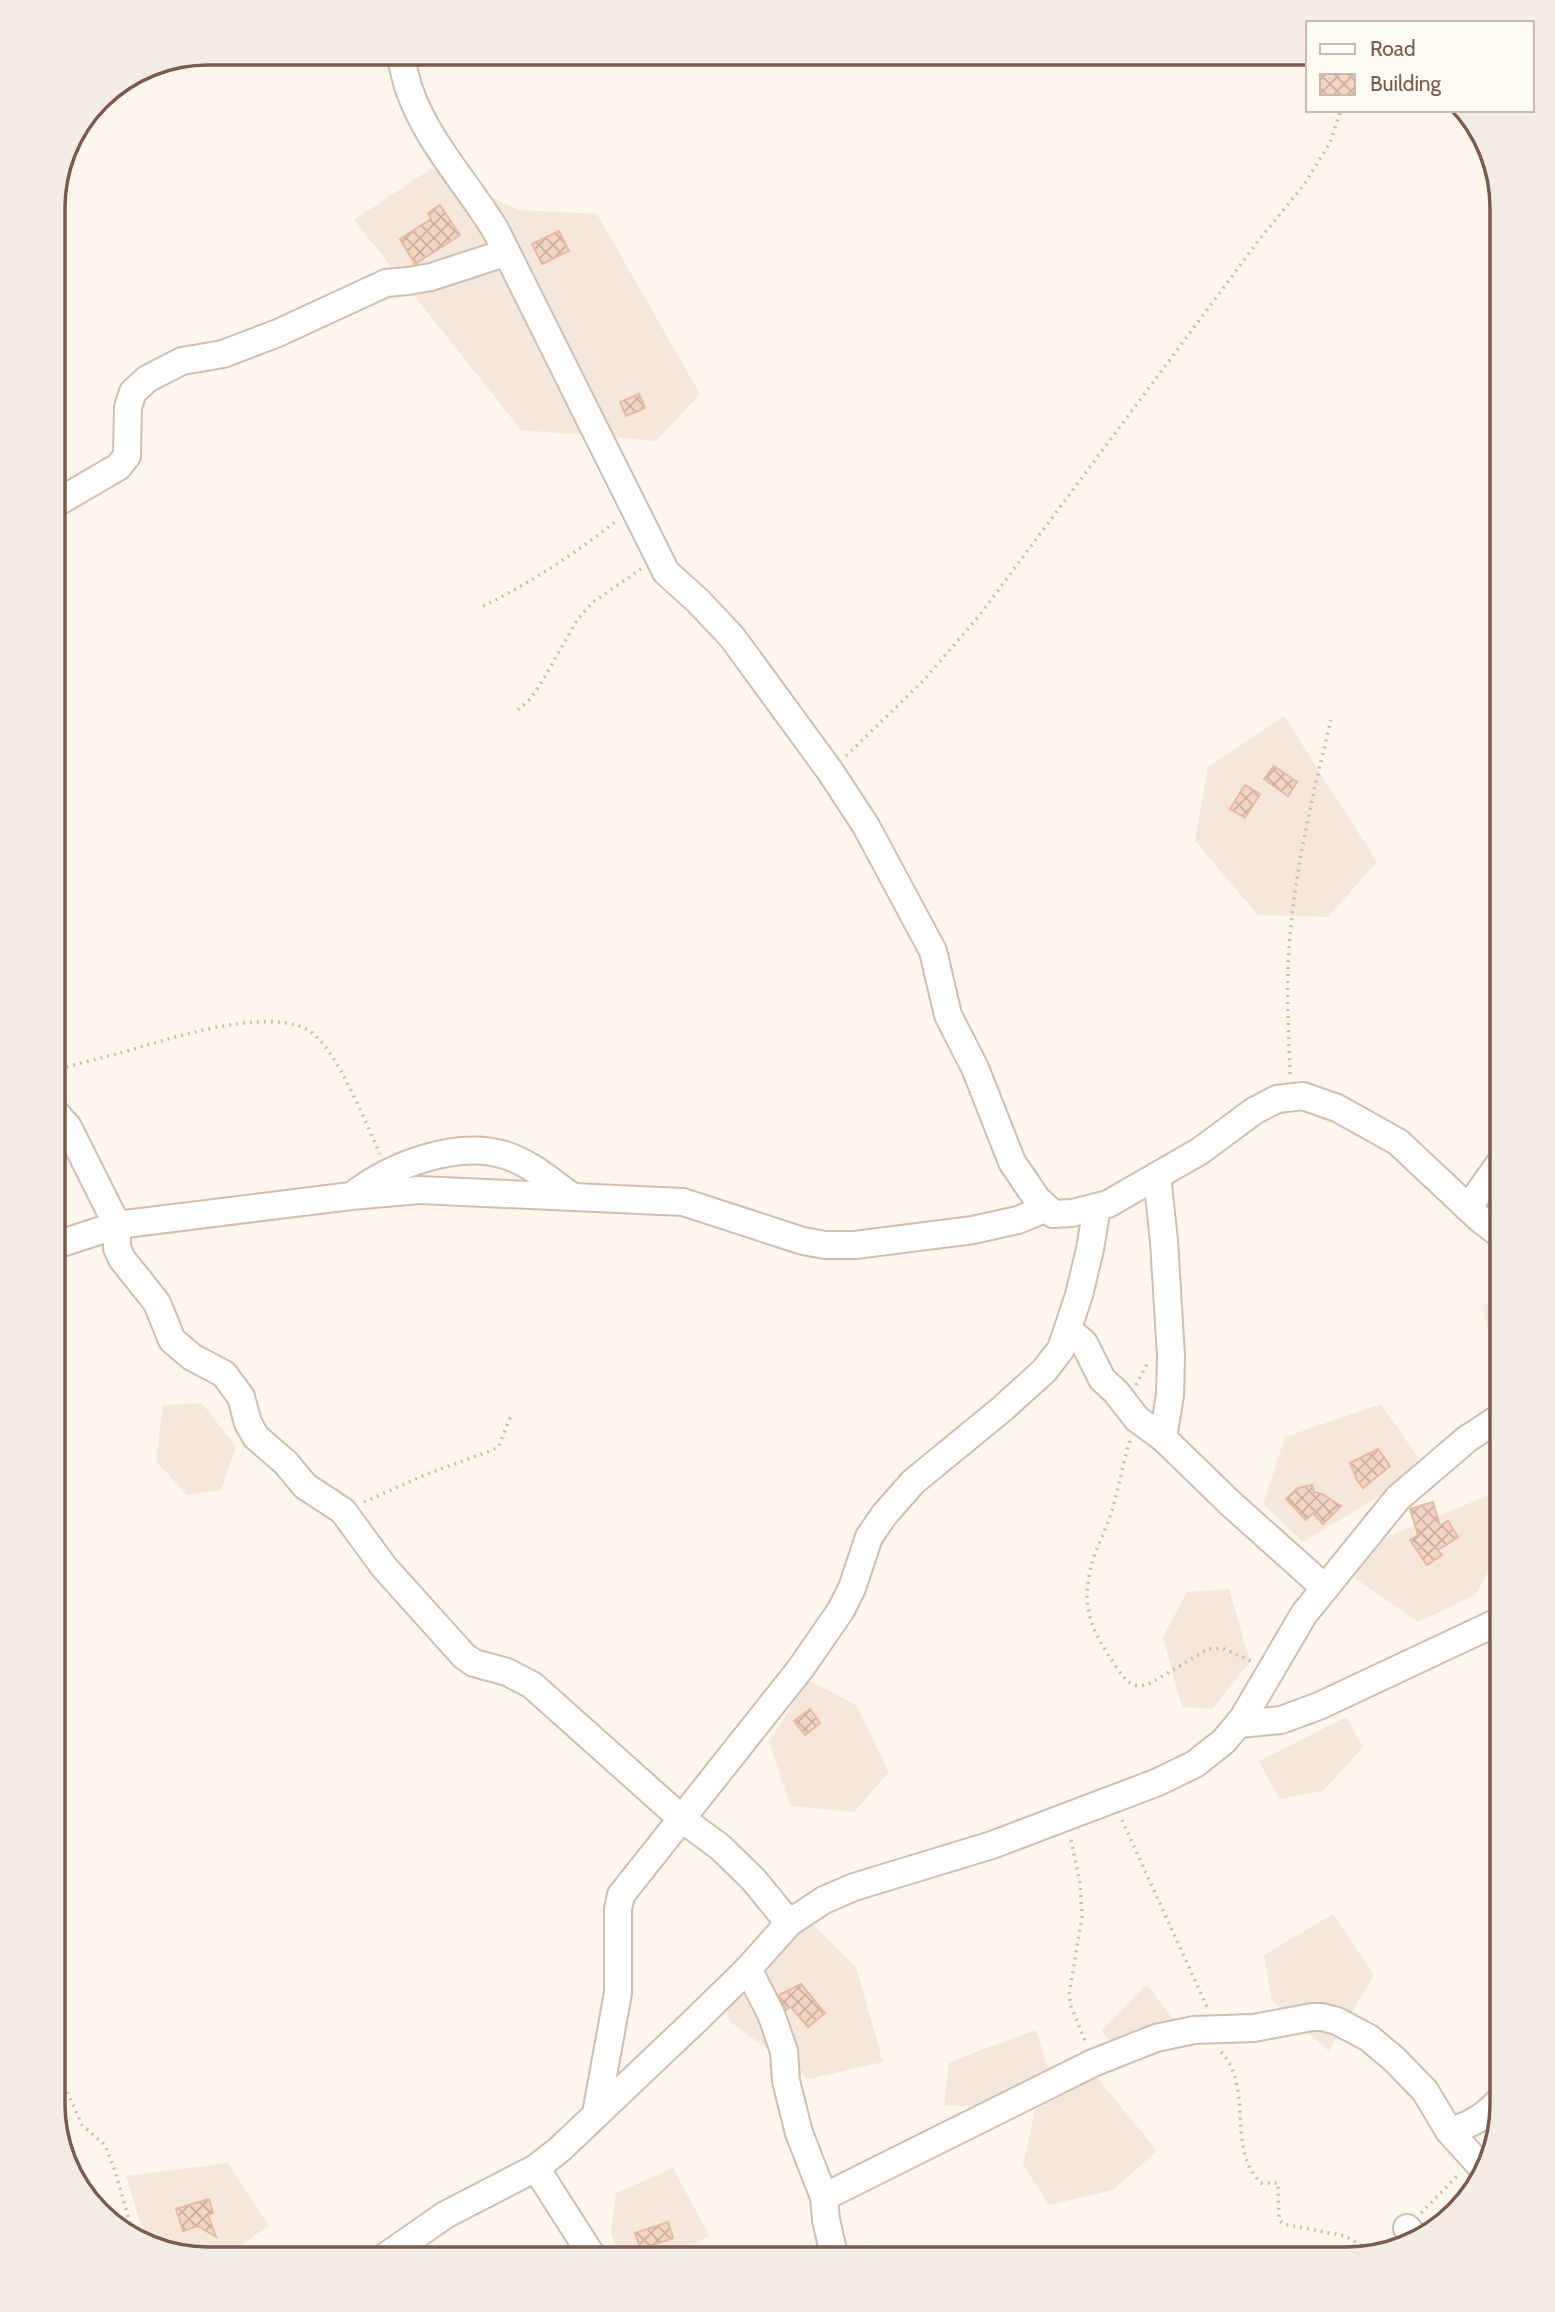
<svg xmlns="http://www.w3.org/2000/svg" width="1555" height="2312" font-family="Cabin,sans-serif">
	<defs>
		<pattern id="building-cross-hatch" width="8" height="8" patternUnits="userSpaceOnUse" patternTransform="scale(1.75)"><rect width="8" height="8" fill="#f3d5c3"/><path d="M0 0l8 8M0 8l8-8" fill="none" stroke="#cab0a1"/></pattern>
	</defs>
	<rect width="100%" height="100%" fill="#fdf6ec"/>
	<g fill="#f5e8da">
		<path d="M432 168 518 210 597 214 700 394 656 441 521 430 354 220Z"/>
		<path d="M1284 716 1377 862 1328 917 1258 915 1195 841 1208 767Z"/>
		<path d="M1502 1297V1369L1494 1363 1483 1306Z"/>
		<path d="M202 1403 236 1447 221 1490 187 1495 156 1461 163 1405Z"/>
		<path d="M1381 1404 1419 1459 1390 1490 1303 1542 1263 1504 1285 1437Z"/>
		<path d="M1492 1494 1502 1513V1548L1475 1595 1418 1622 1356 1579 1353 1551Z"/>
		<path d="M1229 1589 1250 1662 1212 1709 1182 1707 1163 1637 1187 1592Z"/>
		<path d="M808 1680 856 1705 889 1772 854 1812 790 1806 769 1742Z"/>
		<path d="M1346 1717 1363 1747 1323 1791 1279 1799 1259 1761Z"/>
		<path d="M1333 1914 1374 1975 1329 2051 1272 2001 1264 1955Z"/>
		<path d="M812 1923 856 1967 883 2062 809 2079 729 2021 722 1978Z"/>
		<path d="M1147 1984 1181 2030 1160 2048 1131 2062 1101 2031Z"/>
		<path d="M1036 2030 1048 2068 1029 2106H944L949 2062Z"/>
		<path d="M1091 2070 1157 2151 1113 2190 1049 2205 1023 2165 1035 2111Z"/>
		<path d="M228 2163 269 2226 220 2259H198L147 2244 126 2176Z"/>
		<path d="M673 2168 709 2235 675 2259H620L611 2233 616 2193Z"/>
		<path d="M870 2244 890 2259H857Z"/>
	</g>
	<g fill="url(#building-cross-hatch)" stroke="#e6bba3" stroke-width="2">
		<path d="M440 205 460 235 415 264 400 239 431 219 428 213Z"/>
		<path d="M559 231 569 251 542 264 532 244Z"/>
		<path d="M639 394 645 408 626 416 620 402Z"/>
		<path d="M1274 766 1297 782 1288 796 1264 779Z"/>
		<path d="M1245 785 1260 794 1245 818 1230 809Z"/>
		<path d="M1378 1449 1390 1466 1363 1488 1357 1480 1350 1463Z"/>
		<path d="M1312 1485 1314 1492 1322 1494 1341 1506 1323 1524 1313 1513 1306 1520 1286 1499 1298 1488Z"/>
		<path d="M1433 1502 1440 1526 1448 1521 1458 1537 1438 1550 1442 1555 1427 1565 1410 1540 1418 1535 1410 1509Z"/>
		<path d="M810 1709 820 1723 805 1735 794 1721Z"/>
		<path d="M801 1984 825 2013 808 2027 791 2007 786 2010 779 1995Z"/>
		<path d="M209 2199 213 2213 208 2215 216 2237 198 2226 183 2231 176 2209Z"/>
		<path d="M668 2222 673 2238 641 2249 635 2233Z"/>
	</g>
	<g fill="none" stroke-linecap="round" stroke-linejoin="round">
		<g stroke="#d1beb0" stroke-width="30">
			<g id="minor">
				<path d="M399 53C403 65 405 77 409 89 427 142 468 184 496 231L666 572 698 601 732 637 830 771 866 826 933 951 948 1015 975 1068 1012 1162 1037 1199 1053 1214 1072 1213 1108 1204 1200 1151 1254 1111 1277 1099 1303 1096 1337 1108 1398 1142 1480 1219 1502 1236"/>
				<path d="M53 505 118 467 127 456 128 407 133 392 147 379 182 361 223 354 278 333 386 283 408 281 431 277 505 253"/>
				<path d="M53 1110 68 1127 117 1225V1248L122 1259 157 1303 172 1340 192 1357 224 1374 241 1397 248 1423 256 1437 286 1463 305 1486 343 1511 384 1567 464 1656 474 1663 507 1672 532 1685 682 1819 720 1847 753 1879 789 1923"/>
				<path d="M1157 1176 1164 1241 1171 1356 1170 1395 1163 1438"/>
				<path d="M353 1195C391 1165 457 1140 505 1155 530 1163 549 1180 570 1195"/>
				<path d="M1468 1208 1502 1160"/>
				<path d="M53 1246 117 1225 351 1196 419 1190 683 1202 803 1241 825 1245H855L973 1230 1018 1220 1047 1208"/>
				<path d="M1069 1330 1084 1343 1102 1379 1116 1392 1137 1419 1163 1438 1230 1503 1325 1588"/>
				<path d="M1239 1724 1281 1720 1319 1706 1502 1620"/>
				<path d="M748 1969 771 2014 784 2051 786 2081 799 2133 824 2197 826 2220 835 2259"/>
				<path d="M596 2114 618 1993V1909L621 1895 801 1668 841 1610 852 1588 869 1537 884 1515 913 1482 1002 1409 1044 1371 1061 1349 1079 1295 1090 1249 1097 1207"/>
				<path d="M1449 2131C1472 2125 1487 2115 1502 2098"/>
				<path d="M536 2168 594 2259"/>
				<path d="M824 2197 1093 2063 1156 2038 1194 2030 1254 2028 1312 2017H1322L1337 2021 1369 2038 1394 2059 1425 2091 1449 2131 1485 2171"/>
				<path d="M1407 2228 1418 2241"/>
				<path d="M382 2259 445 2215 536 2168 560 2149 698 2018 748 1969 789 1923 824 1900 854 1887 992 1845 1158 1782 1195 1764 1224 1741 1243 1718 1304 1614 1398 1498 1467 1439 1502 1416"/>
			</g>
		</g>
		<g stroke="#d9b8a5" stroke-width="3.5" stroke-dasharray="2 5" stroke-linecap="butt">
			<path d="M483 606C529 584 576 553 616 521"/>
			<path d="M518 710 531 698 543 680 577 620 593 602 641 569"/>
			<path d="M846 756 924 680 979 616 1259 240 1303 186 1330 143 1341 110"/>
			<path d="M53 1071C75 1064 98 1059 120 1053 166 1040 264 1006 308 1030 336 1046 366 1124 380 1154"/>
			<path d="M1290 1074C1289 1041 1287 1007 1288 973 1290 888 1311 802 1331 720"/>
			<path d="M1136 1385 1147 1364"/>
			<path d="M1130 1441C1122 1464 1119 1490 1111 1513 1107 1527 1100 1540 1095 1553 1079 1603 1088 1626 1117 1668 1127 1682 1133 1690 1151 1683L1208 1649 1222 1648 1253 1662"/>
			<path d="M364 1502 427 1474 493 1450 499 1446 511 1415"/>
			<path d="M1122 1820 1207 2007"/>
			<path d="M1071 1840 1080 1883 1082 1917 1069 1995 1071 2006 1086 2043"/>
			<path d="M1221 2052C1255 2089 1225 2147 1261 2183H1278L1279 2219 1283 2224 1345 2236 1370 2250 1377 2252"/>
			<path d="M53 2060 82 2125 105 2145 114 2168 135 2240"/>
			<path d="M1421 2213 1460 2173"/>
			<path d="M1379 2251 1393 2244"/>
			<path d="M304 2259 336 2251H361"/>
		</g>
		<use href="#minor" stroke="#fff" stroke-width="26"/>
	</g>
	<path d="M0 0H1555V2312H0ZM208 65H1347A143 143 0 0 1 1490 208V2104A143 143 0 0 1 1347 2247H208A143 143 0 0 1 65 2104V208A143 143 0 0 1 208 65Z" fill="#f4ede6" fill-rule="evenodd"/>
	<path fill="none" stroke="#7a5c4d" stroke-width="3.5" d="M208 65H1347A143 143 0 0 1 1490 208V2104A143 143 0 0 1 1347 2247H208A143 143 0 0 1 65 2104V208A143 143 0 0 1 208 65Z"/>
	<rect x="1306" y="21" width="228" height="91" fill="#fffaf3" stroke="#cabbb1" stroke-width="2"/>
	<rect x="1320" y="44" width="35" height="10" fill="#ffffff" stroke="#cabbb1" stroke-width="2"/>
	<text x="1370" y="56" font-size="21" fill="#7a5c4d">Road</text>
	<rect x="1320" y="74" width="35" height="21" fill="url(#building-cross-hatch)" stroke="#cabbb1" stroke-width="2"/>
	<text x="1370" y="91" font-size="21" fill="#7a5c4d">Building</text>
</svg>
